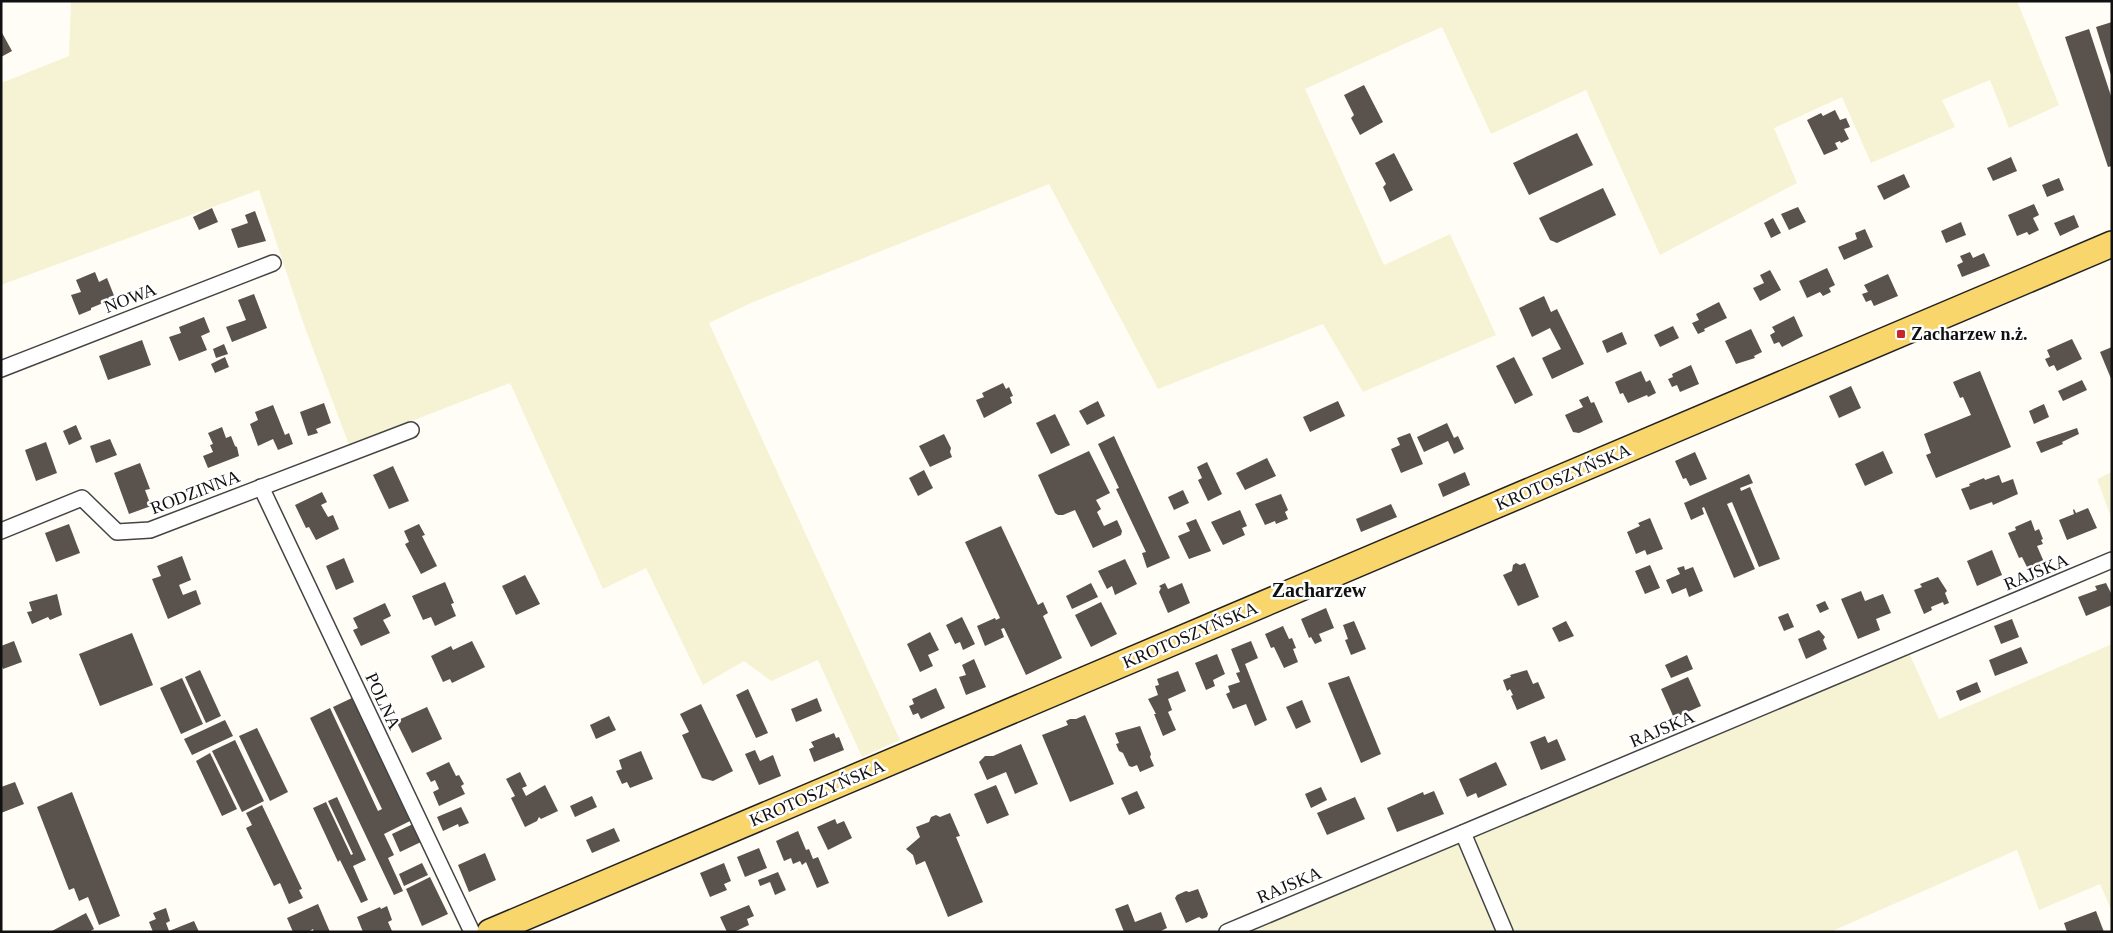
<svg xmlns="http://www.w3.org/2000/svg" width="2113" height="933" font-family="Georgia,serif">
	<rect width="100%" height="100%" fill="#fffdf5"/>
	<g fill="#f6f3d4">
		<path d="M71 1H2017L2059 105 2009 128 1990 80 1942 100 1955 127 1871 163 1842 97 1774 128 1797 183 1660 255 1586 90 1491 134 1442 27 1305 89 1384 265 1450 234 1496 335 1363 392 1323 324 1158 389 1049 184 751 303 709 323 900 740 862 757 818 660 771 681 744 661 703 685 646 568 603 589 510 383 349 445 304 325 259 190 1 285V83L69 56Z"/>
		<path d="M2112 472V520L2097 479Z"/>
		<path d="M2112 644V912L2100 884 2039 910 2017 850 1830 932H1248L1909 653 1939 719Z"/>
	</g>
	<g fill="#5a524d">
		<path d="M2112 22V75H2111L2096 27Z"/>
		<path d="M2089 29 2112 99V166L2108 167 2065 37Z"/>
		<path d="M1 31 12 51 1 57Z"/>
		<path d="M1364 85 1383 122 1360 135 1351 118 1354 115 1344 95Z"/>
		<path d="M1835 110 1840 120 1846 118 1850 127 1844 129 1849 139 1841 143 1840 141 1835 143 1838 149 1824 155 1807 120 1821 113 1823 116Z"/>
		<path d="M1577 133 1593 165 1529 195 1513 163Z"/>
		<path d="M1394 153 1413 190 1390 202 1383 187 1386 184 1375 163Z"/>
		<path d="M2011 157 2017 171 1993 181 1987 168Z"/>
		<path d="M1904 174 1910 187 1884 200 1877 186Z"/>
		<path d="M2059 178 2064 190 2047 197 2042 185Z"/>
		<path d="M1603 188 1616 215 1557 243 1550 240 1539 218Z"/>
		<path d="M2034 204 2039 215 2033 218 2039 230 2029 235 2027 232 2017 236 2008 215Z"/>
		<path d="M1798 207 1806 222 1789 230 1781 214Z"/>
		<path d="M212 208 218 222 199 230 193 217Z"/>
		<path d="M255 211 266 241 238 248 231 229 248 223 245 215Z"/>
		<path d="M2074 215 2079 227 2060 236 2054 223Z"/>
		<path d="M1773 218 1781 233 1771 238 1764 223Z"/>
		<path d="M1961 222 1966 235 1946 243 1941 231Z"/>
		<path d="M1865 229 1873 247 1844 260 1838 247 1857 239 1855 233Z"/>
		<path d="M1970 252 1973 258 1984 253 1990 266 1962 277 1957 265 1963 262 1960 256Z"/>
		<path d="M1827 268 1835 285 1829 288 1831 292 1823 296 1820 292 1807 298 1799 281Z"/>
		<path d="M1770 270 1781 290 1760 301 1753 288 1764 283 1760 275Z"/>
		<path d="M95 272 99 282 107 278 115 298 91 308V310L79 315 71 295 81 292 76 280Z"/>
		<path d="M1888 274 1898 296 1874 306 1871 300 1866 302 1862 294 1868 292 1864 285Z"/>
		<path d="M254 294 267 328 232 342 226 327 246 320 238 300Z"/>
		<path d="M1544 296 1551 312 1557 309 1584 364 1552 379 1542 358 1561 349 1550 328 1532 337 1519 308Z"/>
		<path d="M1719 302 1727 318 1704 329 1705 331 1698 334 1692 323 1699 320 1696 314Z"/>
		<path d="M1794 316 1803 336 1782 347 1779 342 1774 344 1770 335 1775 332 1772 327Z"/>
		<path d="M204 317 210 332 201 336 207 350 179 361 169 337 181 333 179 327Z"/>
		<path d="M1673 326 1679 338 1660 347 1654 335Z"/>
		<path d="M1751 329 1762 352 1754 356 1755 358 1736 364 1725 341Z"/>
		<path d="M1622 332 1627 344 1607 353 1602 341Z"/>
		<path d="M2072 339 2082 359 2057 371 2054 365 2049 367 2045 359 2050 357 2047 350Z"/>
		<path d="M142 340 151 365 108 380 99 356Z"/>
		<path d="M224 344 228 354 216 358 213 349Z"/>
		<path d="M2112 347V381L2100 352Z"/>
		<path d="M225 357 229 367 215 373 211 364Z"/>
		<path d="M1514 357 1533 395 1515 404 1496 366Z"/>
		<path d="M1691 365 1699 384 1680 392 1677 385 1672 387 1668 379 1673 377 1672 374Z"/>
		<path d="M1641 371 1646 382 1650 380 1656 393 1648 397 1647 395 1628 403 1623 393 1620 394 1615 382Z"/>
		<path d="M1980 371 2011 447 1936 478 1926 455 1931 453 1924 434 1971 415 1963 397 1960 398 1953 382Z"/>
		<path d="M2082 380 2087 390 2063 401 2058 391Z"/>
		<path d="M1003 383 1006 389 1009 387 1013 396 1010 397 1012 403 984 418 976 400 984 397 982 393Z"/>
		<path d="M1851 386 1861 408 1839 418 1829 396Z"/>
		<path d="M1588 396 1591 403 1594 402 1603 422 1579 433 1573 432 1565 415 1583 407 1579 400Z"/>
		<path d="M1098 401 1105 416 1087 425 1079 411Z"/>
		<path d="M1338 401 1345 416 1310 432 1303 417Z"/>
		<path d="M324 403 331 423 316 429 318 433 308 436 300 412Z"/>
		<path d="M2044 404 2049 417 2034 424 2029 411Z"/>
		<path d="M273 405 285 435 289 433 293 444 278 450 273 439 258 446 250 424 258 420 255 412Z"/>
		<path d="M1055 414 1070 445 1051 454 1036 423Z"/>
		<path d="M1447 423 1454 438 1458 436 1464 449 1454 454 1448 441 1424 452 1417 437Z"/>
		<path d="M76 425 82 439 69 445 63 431Z"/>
		<path d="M222 427 226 438 231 436 235 446 237 447 239 456 208 468 203 456 213 452 210 445 213 444 208 433Z"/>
		<path d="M2077 428 2079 434 2062 442 2063 444 2041 453 2036 442Z"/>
		<path d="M1410 433 1423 464 1401 473 1391 449 1400 445 1397 438Z"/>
		<path d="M944 434 951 448 950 452 952 457 930 467 919 446Z"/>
		<path d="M1114 436 1170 558 1147 568 1142 553 1146 552 1116 489 1119 488 1098 444Z"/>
		<path d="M110 439 117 455 96 463 90 446Z"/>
		<path d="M46 442 57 473 36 481 25 450Z"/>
		<path d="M1089 451 1110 493 1096 500 1101 509 1097 512 1104 526 1117 520 1122 531 1121 535 1093 548 1075 510 1063 515H1058L1055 513 1038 475Z"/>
		<path d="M1883 451 1893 473 1865 486 1855 464Z"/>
		<path d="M1695 452 1707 479 1690 486 1686 478 1683 479 1675 461Z"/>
		<path d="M1267 458 1276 476 1245 490 1236 473Z"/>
		<path d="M1207 462 1222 494 1208 501 1198 480 1202 478 1197 467Z"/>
		<path d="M140 463 150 489 145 490 151 506 129 514 114 473Z"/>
		<path d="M393 466 409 501 389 509 373 475Z"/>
		<path d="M924 470 933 488 918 496 909 478Z"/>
		<path d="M1465 472 1470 485 1443 497 1438 484Z"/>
		<path d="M1749 474 1753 483 1740 488 1741 491 1750 487 1780 559 1759 567 1732 502 1727 504 1755 569 1734 578 1704 507 1702 508 1704 514 1691 520 1684 503Z"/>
		<path d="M1999 475 2002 483 2013 479 2018 494 1993 505 1992 502 1970 510 1961 489 1970 486 1969 484 1984 478 1985 480Z"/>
		<path d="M1183 490 1189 503 1174 510 1168 497Z"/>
		<path d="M322 492 327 502 321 505 328 517 333 515 339 529 316 540 309 527 306 528 295 505Z"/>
		<path d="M1281 494 1288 510 1285 512 1288 519 1276 524 1275 521 1265 525 1255 504Z"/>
		<path d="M1391 504 1397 517 1361 532 1356 519Z"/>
		<path d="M2088 508 2097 528 2067 540 2059 520 2074 514 2073 510 2074 509 2076 513Z"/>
		<path d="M1240 510 1247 526 1242 528 1245 535 1223 545 1211 522Z"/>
		<path d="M1650 518 1663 549 1647 555 1645 550 1636 554 1627 532 1640 526 1638 523Z"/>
		<path d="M1196 519 1211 551 1189 559 1178 536 1190 531 1186 523Z"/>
		<path d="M2031 520 2035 531 2039 529 2043 539 2041 540 2043 544 2037 546 2044 562 2028 569 2022 557 2019 558 2008 533 2016 530 2015 527Z"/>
		<path d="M69 524 80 553 56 562 45 533Z"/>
		<path d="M419 524 425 535 422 536 437 566 421 574 405 544 409 542 404 531Z"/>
		<path d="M1001 526 1038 605 1043 602 1048 613 1043 616 1062 658 1026 675 1004 628 1001 629 1004 637 985 646 977 626 995 618 996 620 1000 618 965 542Z"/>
		<path d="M1992 550 2002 575 1977 586 1967 561Z"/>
		<path d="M182 556 191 580 179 585 183 595 196 590 201 604 168 619 152 579 161 576 157 566Z"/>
		<path d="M344 558 354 582 336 590 326 566Z"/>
		<path d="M1125 559 1137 584 1115 595 1112 586 1107 589 1098 571Z"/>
		<path d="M1516 563 1520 565 1525 563 1539 597 1518 606 1503 575 1512 571 1513 565Z"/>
		<path d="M1650 565 1660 588 1645 594 1635 571Z"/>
		<path d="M1684 566 1685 570 1693 567 1703 591 1689 597 1686 588 1672 594 1666 580 1680 574 1677 568Z"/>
		<path d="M525 575 540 604 516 615 502 586Z"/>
		<path d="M1938 577 1947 591 1945 593 1949 603 1944 605 1943 602 1931 607 1932 610 1924 614 1914 590 1922 587 1920 584Z"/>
		<path d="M445 582 454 603 451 604 456 616 435 626 431 617 423 620 412 596Z"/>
		<path d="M1091 583 1098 597 1072 609 1066 596Z"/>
		<path d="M1165 583 1168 589 1182 583 1190 603 1168 613 1159 592 1161 588 1159 586Z"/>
		<path d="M2106 583 2112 595V605L2086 616 2078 597 2097 590 2095 586Z"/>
		<path d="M1861 591 1865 601 1883 594 1891 613 1876 619 1880 630 1858 639 1841 599Z"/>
		<path d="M57 594 62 615 50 620 48 617 32 624 27 612 32 611 29 602Z"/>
		<path d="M1825 601 1829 609 1820 613 1816 605Z"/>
		<path d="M1101 602 1117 634 1091 647 1075 615Z"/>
		<path d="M385 603 391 616 383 620 390 633 361 646 353 630 358 628 353 618Z"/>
		<path d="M1326 608 1334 628 1319 634 1322 641 1315 644 1311 637 1309 638 1301 619Z"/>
		<path d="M1788 613 1794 627 1784 631 1778 617Z"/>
		<path d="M962 617 975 644 963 650 960 642 955 644 946 625Z"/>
		<path d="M2012 619 2019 637 2001 644 1994 626Z"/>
		<path d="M1354 621 1366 649 1351 655 1345 640 1348 639 1343 625Z"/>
		<path d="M1566 621 1574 636 1559 642 1552 628Z"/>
		<path d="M1283 626 1289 639 1292 638 1296 648 1293 649 1298 662 1284 668 1274 647 1271 648 1265 634Z"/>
		<path d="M1819 630 1825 637 1823 640 1827 649 1806 659 1798 639Z"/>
		<path d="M930 632 939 650 928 655 933 666 920 672 907 644Z"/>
		<path d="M132 633 153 685 100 706 79 654Z"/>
		<path d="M14 641 22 662 3 669 1 664V646Z"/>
		<path d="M472 641 485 667 452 683 450 679 443 682 431 656 451 646 453 650Z"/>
		<path d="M1251 641 1258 658 1245 664 1267 720 1255 726 1246 704 1233 709 1226 694 1230 692 1228 686 1240 682 1236 673 1240 672 1231 649Z"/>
		<path d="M2021 647 2028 663 1995 676 1989 660Z"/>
		<path d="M1217 654 1225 674 1213 680 1215 686 1206 690 1195 663Z"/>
		<path d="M1687 655 1693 669 1671 678 1665 665Z"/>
		<path d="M974 659 986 687 966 695 959 677 966 675 962 665Z"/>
		<path d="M200 670 221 716 206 723 185 677Z"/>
		<path d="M1527 670 1533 684 1538 682 1545 698 1517 710 1511 696 1513 695 1510 689 1507 691 1503 680 1511 677 1510 675Z"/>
		<path d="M1178 671 1186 691 1168 699 1172 710 1168 712 1176 730 1163 736 1154 714H1156L1148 699 1158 695 1155 686 1159 685 1157 679Z"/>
		<path d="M1349 676 1381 754 1361 763 1328 683Z"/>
		<path d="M1688 677 1701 706 1674 718 1661 689Z"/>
		<path d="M182 678 203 724 181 734 160 688Z"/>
		<path d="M1977 682 1981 692 1960 701 1956 691Z"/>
		<path d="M936 688 945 708 921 719 918 713 913 715 909 706 914 704 912 699Z"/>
		<path d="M748 689 768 733 756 738 736 695Z"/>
		<path d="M354 697 412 820 384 834 394 855 388 858 403 891 394 895 310 718 330 708 378 811 382 809 333 707Z"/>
		<path d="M817 698 822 711 796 722 791 709Z"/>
		<path d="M1302 700 1311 722 1296 729 1286 707Z"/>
		<path d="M701 704 733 771 713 781 702 778 682 735 689 732 680 714Z"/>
		<path d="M427 707 442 739 412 753 396 721Z"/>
		<path d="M1085 715 1114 784 1070 802 1042 735 1068 725 1066 721 1070 719H1076Z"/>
		<path d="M609 716 616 730 596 739 590 725Z"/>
		<path d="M225 720 233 736 192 755 184 739Z"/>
		<path d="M1140 726 1151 754 1150 757 1154 766 1140 772 1137 765 1132 767 1129 766 1123 753 1119 751 1116 744 1119 743 1115 733Z"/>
		<path d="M257 728 288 792 270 801 239 736Z"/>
		<path d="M834 733 836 738 839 737 844 750 814 762 809 749 814 747 811 742Z"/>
		<path d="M1545 736 1548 743 1557 739 1566 760 1541 770 1530 742Z"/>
		<path d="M235 740 264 801 242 812 212 751Z"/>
		<path d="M1021 744 1038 784 1015 794 1006 772 987 780 979 762 985 756H993Z"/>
		<path d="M755 750 760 761 773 755 781 776 759 785 745 754Z"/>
		<path d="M641 751 653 779 630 788 627 782 622 784 616 771 622 769 619 760Z"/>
		<path d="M210 753 237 809 222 816 196 761Z"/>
		<path d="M449 762 456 776 459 775 464 784 461 786 465 794 439 806 433 792 439 789 435 780 431 782 426 773Z"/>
		<path d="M1496 762 1507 785 1478 798 1476 793 1467 797 1459 779Z"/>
		<path d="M520 772 527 786 522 788 526 796 545 785 558 811 541 819 539 817 537 821 525 827 511 798 515 796 506 779Z"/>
		<path d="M15 782 24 804 1 813V787Z"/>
		<path d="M996 785 1009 815 987 824 974 794Z"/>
		<path d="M1321 787 1327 800 1311 808 1305 794Z"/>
		<path d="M1137 791 1145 808 1129 815 1121 798Z"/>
		<path d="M1434 791 1444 814 1397 832 1387 808 1423 792 1424 795Z"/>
		<path d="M72 792 120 916 99 925 88 897 79 901 74 888 69 890 37 807Z"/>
		<path d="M592 796 597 807 575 817 570 806Z"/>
		<path d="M337 797 366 860 353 866 368 900 361 903 340 860 338 862 313 808 326 802 351 855 353 854 328 801Z"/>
		<path d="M1355 797 1365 819 1327 835 1317 813Z"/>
		<path d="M262 805 302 889 299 890 303 898 289 904 280 883 274 886 246 828 252 825 246 813Z"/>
		<path d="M461 807 469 823 459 827 458 824 443 831 437 817Z"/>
		<path d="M950 813 960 836 956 837 983 902 948 917 925 861 916 865 913 855 906 849 920 837 916 827 929 822 931 817 936 815 940 817Z"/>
		<path d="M835 819 837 824 844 821 852 838 828 850 817 827Z"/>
		<path d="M413 824 421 842 400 852 392 834Z"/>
		<path d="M614 828 620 841 592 853 586 840Z"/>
		<path d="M798 831 806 850 809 849 813 859 818 857 829 883 817 888 806 862 802 865 800 861 793 864 791 858 784 861 776 841Z"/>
		<path d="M759 848 767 868 745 877 737 857Z"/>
		<path d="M485 853 496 880 469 892 458 865Z"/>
		<path d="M422 863 428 875 404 886 399 874Z"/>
		<path d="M724 863 731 881 724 884 727 890 710 897 700 873Z"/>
		<path d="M778 872 786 890 775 895 770 882 760 886 758 880Z"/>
		<path d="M430 877 448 914 422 926 406 889Z"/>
		<path d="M1198 889 1208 914 1207 917 1202 919 1199 917 1186 923 1175 898 1177 895 1186 891 1189 892Z"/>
		<path d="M318 904 330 932H314L313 929 308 932H293L287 918Z"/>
		<path d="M1128 904 1135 922 1161 912 1167 928 1159 932H1124L1115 909Z"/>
		<path d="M749 905 754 916 747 919 749 925 734 932H727L720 917Z"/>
		<path d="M387 906 392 920 388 922 392 931 363 932 357 917 380 907 381 909Z"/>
		<path d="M166 908 170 921 166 923 169 931 194 921 199 932H153L149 922 156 919 153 913Z"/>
		<path d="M2096 911 2104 932H2067L2064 923Z"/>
		<path d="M86 913 94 929 89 932H50Z"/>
	</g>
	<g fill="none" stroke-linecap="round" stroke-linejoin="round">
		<g stroke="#444" stroke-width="18">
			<g id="street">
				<path d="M1 369 273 263"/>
				<path d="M261 487 472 932"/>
				<path d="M1 531 82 498 117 532 150 530 411 430"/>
				<path d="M1463 833 1505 932"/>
				<path d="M1227 932 2112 560"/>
			</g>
		</g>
		<g stroke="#222" stroke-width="28">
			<path id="primary" d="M490 932 2112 244"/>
		</g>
		<use href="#street" stroke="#fff" stroke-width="15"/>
		<use href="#primary" stroke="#f9d66b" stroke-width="25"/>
	</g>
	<rect fill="#c4262e" stroke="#fff" stroke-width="2" x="1896" y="329" width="10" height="10" rx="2.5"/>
	<g text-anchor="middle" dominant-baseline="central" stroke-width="5" stroke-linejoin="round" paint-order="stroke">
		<g font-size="18" fill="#111" stroke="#fff">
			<text transform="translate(130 298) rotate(-21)">NOWA</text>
			<text transform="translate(1563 477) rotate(-23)">KROTOSZYŃSKA</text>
			<text transform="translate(195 492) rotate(-21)">RODZINNA</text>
			<text transform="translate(2036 572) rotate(-23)">RAJSKA</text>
			<text transform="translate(1190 635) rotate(-23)">KROTOSZYŃSKA</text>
			<text transform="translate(383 701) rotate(65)">POLNA</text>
			<text transform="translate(1662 729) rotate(-23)">RAJSKA</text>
			<text transform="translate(817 793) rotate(-23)">KROTOSZYŃSKA</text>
			<text transform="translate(1289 885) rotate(-23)">RAJSKA</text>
		</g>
		<g font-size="18" font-weight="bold" fill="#111" stroke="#fff" text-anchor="start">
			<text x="1911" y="334">Zacharzew n.ż.</text>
		</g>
		<g font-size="20" font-weight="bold" fill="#111" stroke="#fff">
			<text x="1319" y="590">Zacharzew</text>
		</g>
	</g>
	<rect width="2113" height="933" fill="none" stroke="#111111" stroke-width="5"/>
</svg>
